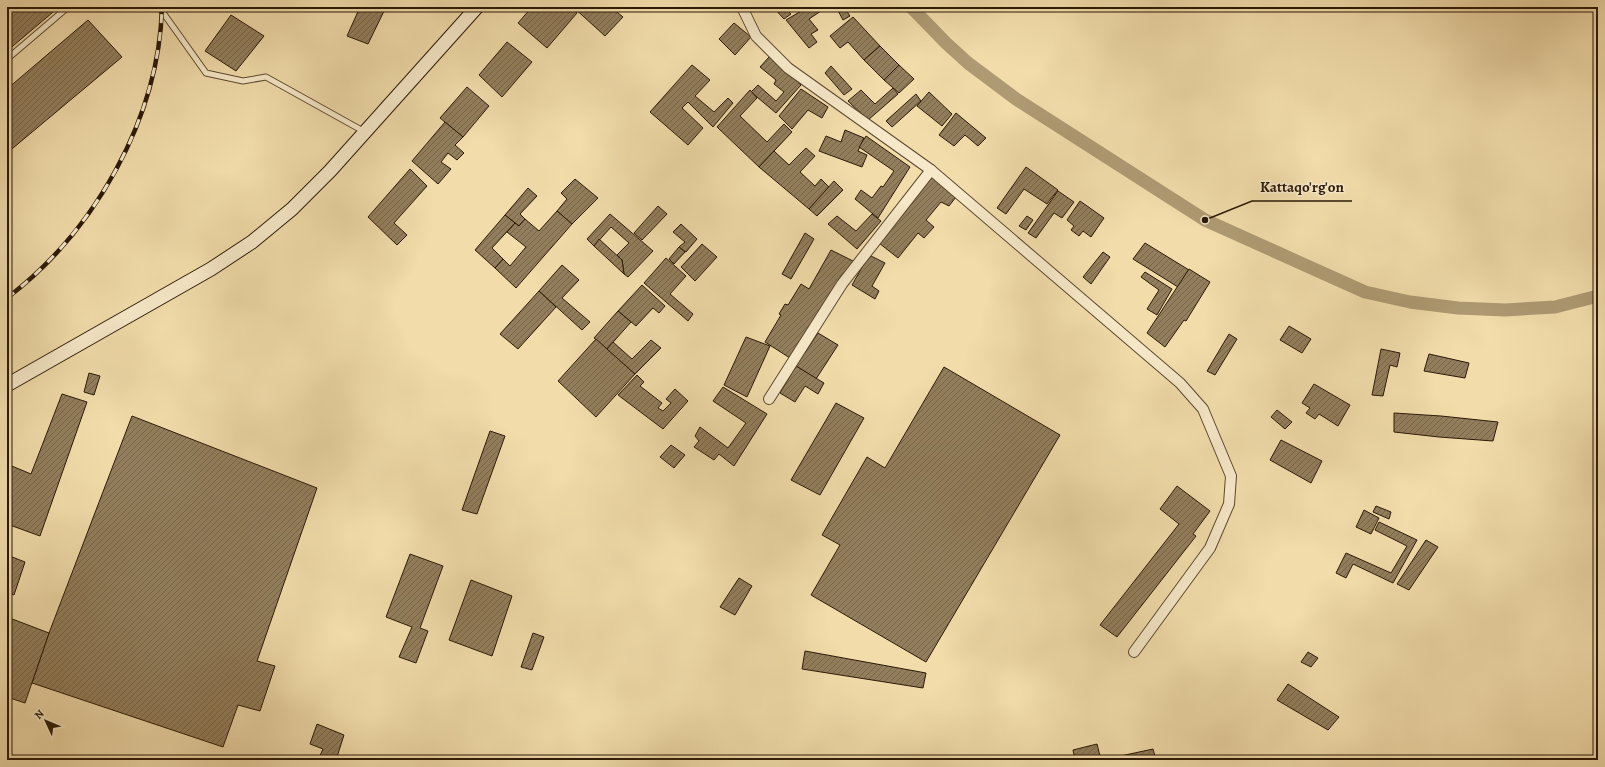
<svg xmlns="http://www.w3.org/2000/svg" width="1605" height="767" font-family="Alegreya,serif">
	<defs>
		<pattern id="building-hatch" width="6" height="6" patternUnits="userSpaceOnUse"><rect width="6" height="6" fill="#927e5c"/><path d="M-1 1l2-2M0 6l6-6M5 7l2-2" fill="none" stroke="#77664a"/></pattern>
	</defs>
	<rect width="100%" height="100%" fill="#f1dcaa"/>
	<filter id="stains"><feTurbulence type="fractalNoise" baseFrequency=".005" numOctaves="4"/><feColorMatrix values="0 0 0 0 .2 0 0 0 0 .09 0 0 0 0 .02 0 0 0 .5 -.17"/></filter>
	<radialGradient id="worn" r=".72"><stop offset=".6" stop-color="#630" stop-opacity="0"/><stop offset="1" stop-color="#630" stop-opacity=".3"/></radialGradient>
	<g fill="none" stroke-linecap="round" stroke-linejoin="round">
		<path stroke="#ae9a73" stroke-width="13" d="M911 7 946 43 968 63 1016 99 1205 220 1365 292 1410 302 1458 308 1505 310 1555 307 1598 296"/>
	</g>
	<g fill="url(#building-hatch)" stroke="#2b1907">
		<path d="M7 7H59L7 51Z"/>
		<path d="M360 7H386L368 44 347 36Z"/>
		<path d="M532 7H570L577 13 547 48 518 23Z"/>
		<path d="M573 7H611L623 17 605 36Z"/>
		<path d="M773 7H793L788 11 791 14 784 19Z"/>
		<path d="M808 7H827L809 19 818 30 811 34 817 42 809 48 786 20Z"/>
		<path d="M836 7H844L850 16 843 20Z"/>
		<path d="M231 15 264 36 236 71 205 51Z"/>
		<path d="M853 17 880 46 864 60 848 42 840 48 830 36Z"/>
		<path d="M88 20 122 57 7 153V89Z"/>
		<path d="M734 23 751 37 735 55 719 39Z"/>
		<path d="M507 42 532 62 502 97 479 75Z"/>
		<path d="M880 46 899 65 884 80 864 60Z"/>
		<path d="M770 56 801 85 776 113 751 92 758 85 776 101 784 92 774 84 776 80 760 67Z"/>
		<path d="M692 65 710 80 695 96 714 112 728 98 733 103 713 127 688 102 682 108 703 128 688 145 650 112Z"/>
		<path d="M899 65 914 79 899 93 884 80Z"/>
		<path d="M831 66 852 89 844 95 825 73Z"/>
		<path d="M467 87 489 106 463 137 440 118Z"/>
		<path d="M893 88 898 94 868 120 848 101 861 90 875 104Z"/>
		<path d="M801 89 828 107 822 118 808 110 792 129 779 116Z"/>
		<path d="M750 90 757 98 740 116 767 142 784 124 792 132 759 167 717 127Z"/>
		<path d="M929 92 952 114 942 126 917 106Z"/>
		<path d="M916 94 921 101 892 127 886 121Z"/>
		<path d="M956 113 986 138 978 146 965 135 954 146 939 135Z"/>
		<path d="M445 122 463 137 455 145 464 153 457 160 448 153 441 162 451 169 438 184 412 161Z"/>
		<path d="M845 130 864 138 858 151 867 155 862 167 819 151 826 136 841 142Z"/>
		<path d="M866 136 910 167 878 218 855 199 861 190 872 198 881 186 883 187 894 171 859 147Z"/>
		<path d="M806 148 815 156 800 172 815 186 821 179 829 187 809 209 759 167 774 151 789 165Z"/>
		<path d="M1026 167 1058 190 1047 204 1024 189 1006 214 997 208Z"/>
		<path d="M410 169 427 186 394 223 407 235 397 245 368 217Z"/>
		<path d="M932 175 956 197 949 206 941 202 926 220 934 227 924 238 918 233 898 258 879 243Z"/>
		<path d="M575 179 598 198 572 224 557 211 567 199 561 193Z"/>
		<path d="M834 181 843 190 817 216 809 209Z"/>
		<path d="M528 188 537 196 520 214 525 219 519 226 505 215Z"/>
		<path d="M1058 191 1074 202 1062 218 1054 213 1036 238 1028 233Z"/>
		<path d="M1080 201 1104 218 1091 237 1083 231 1079 236 1071 230 1074 226 1067 220Z"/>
		<path d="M658 206 667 214 642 240 634 233Z"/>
		<path d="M557 211 572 224 516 288 495 268 503 259 510 266 526 247 507 232 515 223 519 226 525 219 539 231Z"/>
		<path d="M610 214 653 251 628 277 624 274 622 260 617 255 629 243 611 227 594 246 587 239Z"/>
		<path d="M872 214 881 221 857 249 828 224 837 216 856 231Z"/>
		<path d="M505 215 515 223 492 248 503 259 495 268 475 250Z"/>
		<path d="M1027 216 1033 220 1026 230 1019 226Z"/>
		<path d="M681 224 697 239 686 252 679 247 685 242 673 232Z"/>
		<path d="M805 233 814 239 791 279 782 274Z"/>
		<path d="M599 239 622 260 624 274 594 246Z"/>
		<path d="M1145 243 1189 270 1178 287 1133 259Z"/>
		<path d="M702 244 717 257 695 281 681 267Z"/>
		<path d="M679 247 685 252 674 264 669 259Z"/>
		<path d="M831 250 853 261 790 358 765 342 781 315 779 314 785 304 788 305 801 284 809 289Z"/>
		<path d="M1103 252 1110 257 1091 284 1083 277Z"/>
		<path d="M869 255 885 263 872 286 879 291 875 299 852 285Z"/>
		<path d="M666 258 686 276 670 294 693 314 688 321 644 283Z"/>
		<path d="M562 265 579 280 562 298 590 322 582 330 539 291Z"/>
		<path d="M1189 269 1210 282 1186 321 1184 320 1165 347 1147 333Z"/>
		<path d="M1145 272 1172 289 1157 315 1147 309 1159 290 1141 277Z"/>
		<path d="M642 285 665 306 659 313 653 308 636 326 618 311Z"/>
		<path d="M539 291 556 307 518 349 500 334Z"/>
		<path d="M618 311 631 322 607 349 594 338Z"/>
		<path d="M1289 326 1311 339 1302 353 1280 340Z"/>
		<path d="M818 333 838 345 816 379 796 366Z"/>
		<path d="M1229 334 1237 339 1215 375 1207 371Z"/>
		<path d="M746 337 770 346 747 397 724 385Z"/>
		<path d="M596 339 635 374 596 417 558 381Z"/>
		<path d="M651 340 661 348 635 374 607 349 613 342 632 359Z"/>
		<path d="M1381 349 1400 353 1397 367 1390 365 1383 396 1372 395Z"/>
		<path d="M1429 354 1469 363 1465 378 1424 371Z"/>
		<path d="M796 366 824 383 818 394 805 386 795 402 780 393Z"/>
		<path d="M944 367 1060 435 926 662 811 595 840 545 822 535 867 457 885 468Z"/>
		<path d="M89 373 100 376 94 395 84 392Z"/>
		<path d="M637 375 644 382 640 386 662 403 658 408 663 411 671 403 666 399 675 389 688 401 663 429 618 395Z"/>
		<path d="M1314 384 1350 405 1338 426 1319 414 1315 419 1306 413 1310 408 1302 403Z"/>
		<path d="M723 387 767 414 734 466 719 454 714 460 694 447 699 441 695 436 700 427 728 448 746 423 713 401Z"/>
		<path d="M62 394 87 402 40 536 7 524V464L31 474Z"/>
		<path d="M836 403 864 418 820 495 791 480Z"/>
		<path d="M1277 410 1292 422 1285 429 1271 417Z"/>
		<path d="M1394 413 1441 416 1498 422 1493 441 1439 437 1394 432Z"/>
		<path d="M132 416 317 488 257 661 275 666 260 711 238 705 223 747 32 683 49 633Z"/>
		<path d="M490 431 505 436 477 514 462 510Z"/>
		<path d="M1281 440 1322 461 1311 483 1270 460Z"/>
		<path d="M671 445 685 455 674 468 660 457Z"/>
		<path d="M1177 486 1210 511 1193 534 1196 536 1117 637 1100 625 1179 524 1160 509Z"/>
		<path d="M1376 506 1391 512 1389 519 1373 512Z"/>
		<path d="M1364 510 1379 518 1371 534 1356 527Z"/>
		<path d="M1379 522 1417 540 1393 583 1353 564 1346 578 1336 573 1346 553 1391 573 1407 546 1375 530Z"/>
		<path d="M1426 540 1438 547 1409 590 1397 584Z"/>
		<path d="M410 554 443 566 420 628 428 631 416 663 399 657 412 627 386 617Z"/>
		<path d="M7 555 25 562 14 595 7 592Z"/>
		<path d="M739 578 752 586 735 615 720 607Z"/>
		<path d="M471 580 512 596 492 656 449 640Z"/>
		<path d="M7 617 49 633 25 703 7 697Z"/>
		<path d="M533 633 544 637 532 670 521 667Z"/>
		<path d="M805 651 926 673 923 688 802 669Z"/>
		<path d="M1308 652 1318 658 1311 667 1301 662Z"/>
		<path d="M1288 684 1339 717 1328 730 1277 700Z"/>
		<path d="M317 724 344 735 336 760H318L323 749 310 744Z"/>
		<path d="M1097 744 1101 760H1075L1073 750Z"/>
		<path d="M1153 749 1156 760H1102Z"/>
	</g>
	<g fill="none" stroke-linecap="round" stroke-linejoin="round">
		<g stroke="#5c4a30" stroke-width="7">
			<g id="lane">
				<path d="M159 7 206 73 243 81 266 77 365 132"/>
				<path d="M7 59 68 7"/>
			</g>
		</g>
		<g stroke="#5c4a30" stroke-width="12">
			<g id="street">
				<path d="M742 7 756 36 788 68 931 170 1180 383 1203 409 1231 476 1229 504 1210 548 1134 652"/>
				<path d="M769 399 842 284 931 170"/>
			</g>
		</g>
		<g stroke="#2b1907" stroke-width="15">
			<path id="secondary" d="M7 385 211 269 252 242 292 209 330 171 477 7"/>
		</g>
		<use href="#lane" stroke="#f6e8c8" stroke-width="5"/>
		<use href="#street" stroke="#f6e8c8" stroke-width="10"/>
		<use href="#secondary" stroke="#f6e8c8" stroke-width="13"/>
		<g stroke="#2b1907" stroke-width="4.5">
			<path id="rail" d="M7 298C95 231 159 118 162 7"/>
		</g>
		<use href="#rail" stroke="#f6e8c8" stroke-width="3" stroke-dasharray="9" stroke-linecap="butt"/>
	</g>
	<path fill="none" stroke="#2b1907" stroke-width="1.5" d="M1205 220L1252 201H1352"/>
	<circle fill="#2b1907" stroke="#f6e8c8" stroke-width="1.5" cx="1205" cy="220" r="4"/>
	<g font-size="15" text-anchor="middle" font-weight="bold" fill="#2b1907" stroke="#f6e8c8" stroke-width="3" stroke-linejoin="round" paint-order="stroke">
		<text x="1302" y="192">Kattaqo'rg'on</text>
	</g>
	<rect width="1605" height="767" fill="none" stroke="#f1dcaa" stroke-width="24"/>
	<rect x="8" y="8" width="1589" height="751" fill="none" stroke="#2b1907" stroke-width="2"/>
	<rect x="12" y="12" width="1581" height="743" fill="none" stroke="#2b1907"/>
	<g transform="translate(46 721) rotate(314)" stroke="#f6e8c8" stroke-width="3" paint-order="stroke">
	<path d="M0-3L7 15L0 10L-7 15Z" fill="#2b1907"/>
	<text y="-6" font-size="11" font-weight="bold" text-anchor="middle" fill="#2b1907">N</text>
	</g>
	<rect width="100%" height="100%" filter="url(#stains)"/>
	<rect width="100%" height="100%" fill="url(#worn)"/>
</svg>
